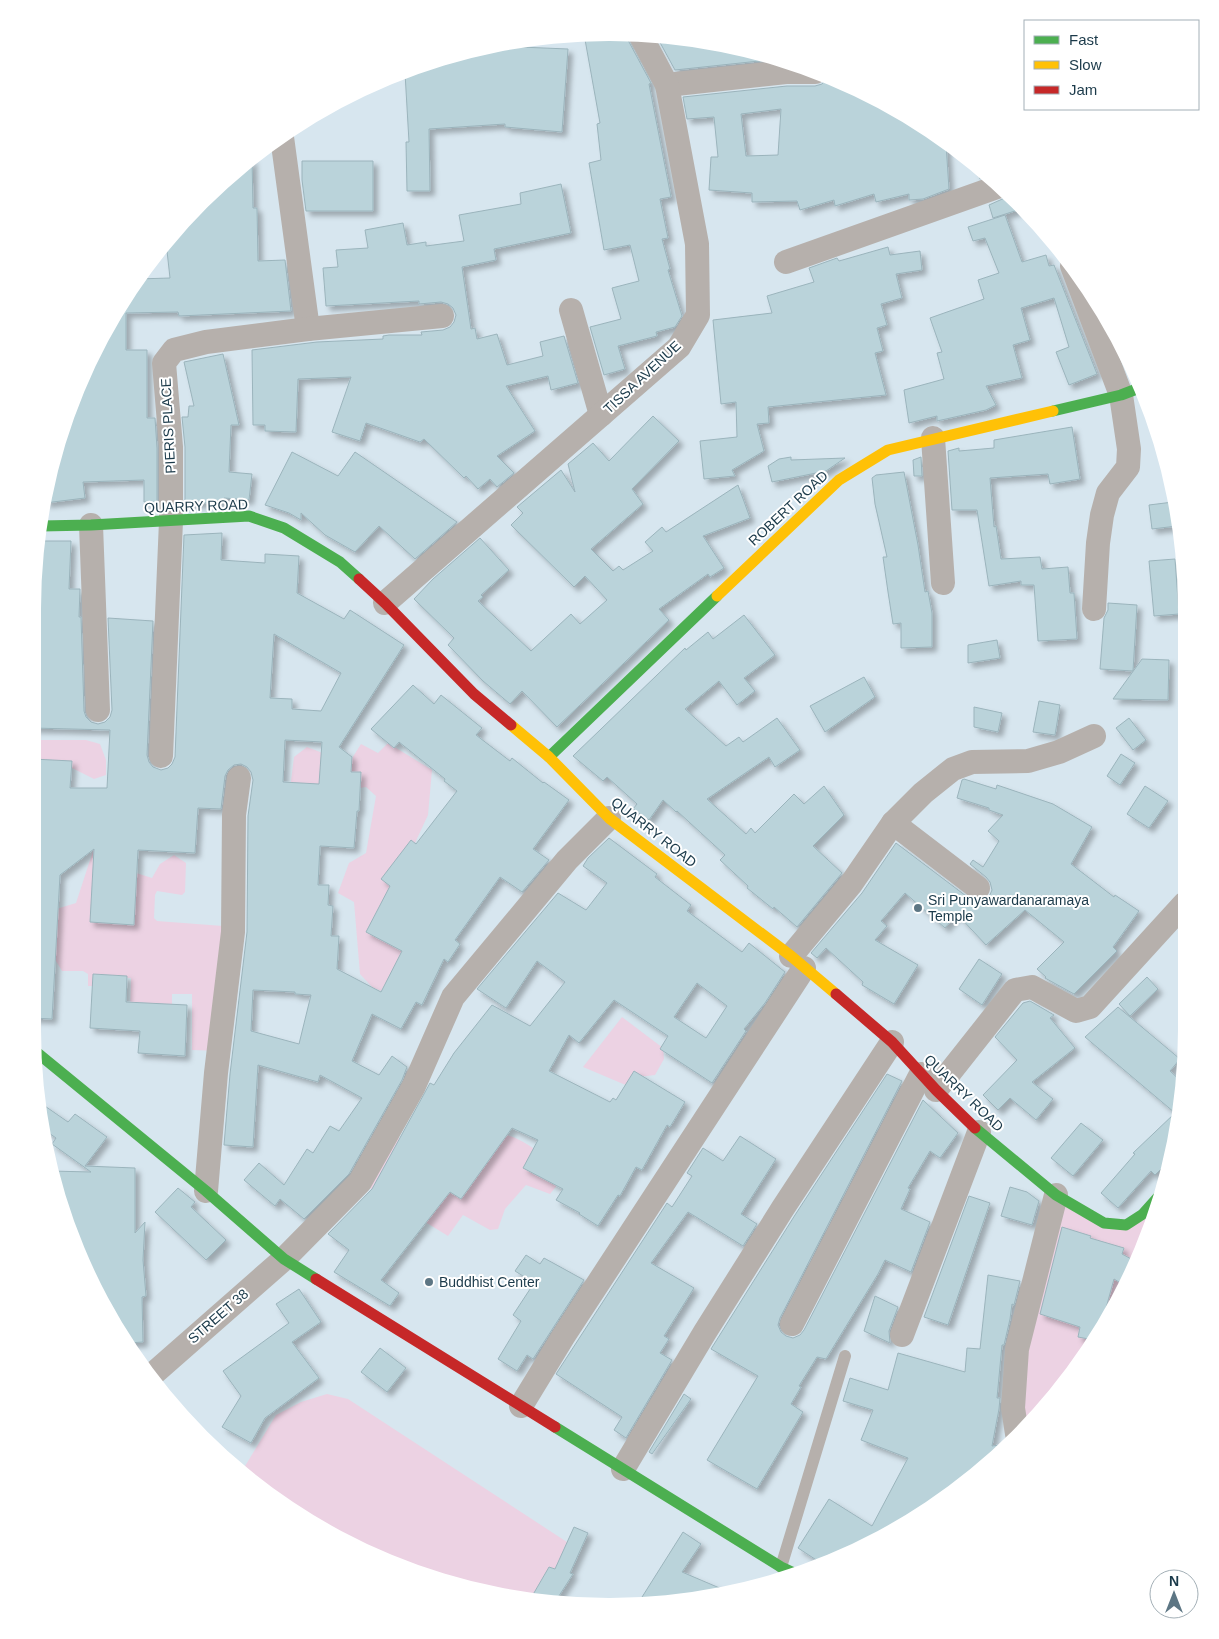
<svg xmlns="http://www.w3.org/2000/svg" width="1219" height="1639" font-family="Arial,sans-serif">
	<defs>
		<filter id="shadow"><feDropShadow dx="4.5" dy="4.5" stdDeviation="2.5" flood-color="#0004"/></filter>
	</defs>
	<rect width="100%" height="100%" fill="#d7e6ef"/>
	<g fill="#ecd2e3">
		<path d="M33 740H86L100 744 106 760V775L94 779 62 763 33 770Z"/>
		<path d="M388 743 432 770 428 815 395 886 427 912 392 994 373 988 360 974 354 902 338 893 349 863 366 853 376 796 366 787 329 793 292 805 291 781 294 757 307 747 349 763 361 744 378 753Z"/>
		<path d="M94 848 105 863 152 878 160 864 174 855 186 863 185 892 182 895 157 891 155 895 154 918 157 921 223 926 219 1051 192 1050V994H172V1011H130L131 978H96V986H88V974L83 971H62L56 961 42 953 53 910 76 903Z"/>
		<path d="M622 1017 663 1048 664 1059 655 1075 638 1077 628 1086 583 1067Z"/>
		<path d="M389 1131 435 1161 506 1135C520 1138 542 1152 550 1164 554 1169 556 1177 559 1183L550 1194 526 1185 505 1209 498 1229 490 1230 463 1215 448 1236 360 1182Z"/>
		<path d="M1056 1195 1104 1223 1156 1215 1109 1318 1043 1410 1017 1434 1013 1408Z"/>
		<path d="M327 1394 348 1399 570 1544 536 1598 497 1595 354 1547 289 1509 242 1471 276 1415 301 1402Z"/>
	</g>
	<g fill="#bad3da" stroke="#9bb4bc" fill-rule="evenodd" filter="url(#shadow)">
		<path d="M584 34 627 36 629 42 651 83 649 84 671 197 660 199 668 238 662 239 670 269 668 270 682 316 675 327 656 332 657 336 618 346 625 369 604 375 590 327 621 319 612 288 639 281 630 245 604 250 589 163 601 160 597 124 600 123Z"/>
		<path d="M657 37H685L778 59 675 70Z"/>
		<path d="M496 46 568 49 562 132 505 127V124L429 129 430 191H407L406 142H409L405 73 460 52Z"/>
		<path d="M827 78 898 110 946 144 949 189 923 199 909 200V194L876 202 874 194 835 206 834 200 800 210 797 201 752 202V193L709 190 711 157H718L714 117 687 119 683 97 787 86H815L822 84ZM781 109 778 155 746 156 741 114Z"/>
		<path d="M252 158 253 208H257L258 261 285 260 291 311 179 316 178 312 126 313V350H147V418H155L157 448V502H144V480L83 482 85 498 45 503 52 460 77 388 130 289 137 279 170 278 166 242 176 229Z"/>
		<path d="M302 161H373V211H306L302 180Z"/>
		<path d="M975 165 989 175 980 179Z"/>
		<path d="M561 184 571 233 494 249 496 260 462 267 471 329 475 328 477 339 497 334 507 365 543 356 540 342 564 336 578 383 551 390 548 376 506 386 535 431 497 456 514 473 497 487 490 479 478 489 466 476 464 478 424 439 420 442 366 423 360 441 332 432 351 377 298 379 296 432 265 431V425H253L252 350 317 342 383 339V336L389 335H422L421 332 443 330 450 327 454 322 456 315 453 308 448 304 441 302 419 304V301L326 306 323 268 338 267 336 250 368 248 365 230 403 223 407 245 426 242V246L464 241 459 215 521 204 520 193Z"/>
		<path d="M1009 196 1021 209 993 218 989 205Z"/>
		<path d="M1005 215 1022 262 1046 255 1049 266 1054 265 1097 374 1069 385 1056 352 1069 347 1054 298 1021 308 1030 340 1013 345 1022 378 986 386 996 405 986 410 937 421V416L909 423 904 390 944 379 937 353 942 352 930 318 984 299 978 280 999 273 985 238 973 241 968 227Z"/>
		<path d="M888 247 890 255 920 251 922 270 896 274 902 298 881 304 887 325 877 328 883 351 875 353 886 395 768 407 769 423 757 424 764 451 732 470 735 476 704 479 700 441 737 437 736 402 721 404 713 320 772 313 767 296 814 282 809 268 837 258 839 261Z"/>
		<path d="M223 354 239 425H231L229 472 252 474 249 500 224 498V502L185 504V447L182 417H188L189 406H194L184 362Z"/>
		<path d="M653 416 679 441 632 489 643 504 591 549 613 571 619 566 623 570 653 551 645 542 662 527 666 532 738 485 750 518 703 536 724 568 710 577 708 574 659 609 669 620 557 727 522 691 510 704 483 681 448 645 454 638 414 599 433 579 480 538 509 570 481 595 483 597 478 601 531 651 571 614 580 624 607 600 585 576 574 587 511 525 523 513 517 507 561 470 575 492 568 464 593 443 609 461Z"/>
		<path d="M1072 427 1080 479 1050 484 1048 474 990 478 994 527 996 526 1001 559 1040 557 1042 569 1068 567 1070 593H1074L1077 639 1038 641 1034 585H1021V581L989 586 977 510H952L948 451 959 448V451L994 448V440Z"/>
		<path d="M292 452 338 476 355 452 457 522 415 559 379 526 355 552 325 535 301 513V520L289 513 265 505Z"/>
		<path d="M791 457V460L845 458 826 471 772 482 768 466 779 459Z"/>
		<path d="M921 457 922 476H914L913 460Z"/>
		<path d="M904 472 918 545 925 592 928 591 932 613V647L901 648V623L893 624 888 592 883 557H887L875 504 872 478 876 475Z"/>
		<path d="M1173 502 1177 526 1152 529 1149 505Z"/>
		<path d="M222 533 221 560 265 563V554L299 556 297 593 344 619 350 610 404 645 339 747 352 757 351 772H361L359 811H357L354 848 320 846 318 885H329L328 905 333 906 331 936H339L337 969 381 992 402 951 366 932 390 886 381 879 411 840 416 844 457 791 444 781 445 779 399 742 394 748 371 729 413 685 434 704 441 695 482 728 476 735 510 761 512 758 543 783 544 782 569 800 533 849 549 860 522 892 500 877 455 940 460 944 448 962 444 959 422 1005 416 1002 401 1029 372 1014 352 1061 379 1075 392 1056 407 1067 402 1080 349 1174 304 1219 280 1199 275 1206 244 1180 259 1163 284 1185 307 1149 313 1153 330 1126 339 1131 362 1098 320 1075 318 1082 258 1065 253 1147 224 1145 230 1074 247 932 248 816 253 780 251 772 247 767 241 764 234 765 228 770 225 776 221 809 198 808 195 853 138 850 134 925 90 922 94 849 60 875 52 1019 33 1018V860L40 861 33 820V759L72 761 70 788H107L110 730 33 728 34 572 39 541H71L69 589H80L79 617H81L84 711 86 717 91 722 98 724 105 722 110 717 112 710 108 618 153 621 147 755 149 762 153 767 161 770 168 768 172 764 175 757 184 535ZM274 634 341 673 321 711 292 709V699L270 698ZM285 740 322 742 319 784 283 782ZM253 990 295 992V994L311 995 299 1044 251 1031Z"/>
		<path d="M1175 559 1179 614 1154 616 1149 561Z"/>
		<path d="M1108 603 1137 605 1133 671 1100 669 1104 618 1108 610Z"/>
		<path d="M744 615 775 655 744 678 755 691 737 705 719 681 685 709 726 746 739 737 743 742 777 718 800 750 775 767 769 757 707 799 746 834 751 828 755 833 794 794 804 804 824 786 844 815 813 846 842 873 797 927 774 907 773 909 747 888 748 886 720 860 725 855 677 811 676 812 663 800 649 820 633 809 637 804 607 777 603 781 573 756 685 648 686 650 708 632 713 639Z"/>
		<path d="M997 640 1000 658 968 663V645Z"/>
		<path d="M1142 659 1169 660 1168 700 1113 699Z"/>
		<path d="M864 677 875 697 825 732 810 706Z"/>
		<path d="M1039 701 1060 705 1055 735 1033 732Z"/>
		<path d="M974 707 1002 713 998 732 974 727Z"/>
		<path d="M1129 718 1146 740 1133 750 1116 728Z"/>
		<path d="M1121 754 1135 763 1120 785 1107 776Z"/>
		<path d="M964 779 996 789 997 785 1053 804 1092 827 1071 864 1114 897 1115 895 1139 911 1113 947 1117 951 1074 994 1045 978 1046 977 1037 969 1064 942 1025 910 986 945 957 914 945 928 905 893 881 921 887 926 875 940 918 965 894 1004 862 985 863 982 826 948 817 958 811 953 862 893 896 843 970 899 977 902 983 901 989 897 992 890 990 882 986 877 970 864 973 860 983 867 999 841 988 831 1003 815 989 810V808L957 798 962 780Z"/>
		<path d="M1145 786 1168 801 1149 828 1127 814Z"/>
		<path d="M609 838 657 874 655 877 691 905 687 911 742 952 749 943 785 972 765 1003 744 1029 746 1031 712 1083 660 1049 668 1036 614 1000 579 1043 569 1035 549 1071 610 1102 613 1098 616 1100 634 1071 685 1102 670 1127 667 1125 642 1170 636 1167 620 1196 618 1195 598 1226 579 1214 580 1213 556 1200 563 1189 523 1168 538 1140 512 1128 461 1199 450 1192 381 1280 399 1293 390 1306 334 1272 349 1250 328 1234 372 1189 430 1083 434 1085 454 1053 492 1005 530 1026 565 982 537 961 506 1008 477 989 558 893 586 910 607 883 583 866 588 858ZM697 983 727 1006 706 1038 674 1017Z"/>
		<path d="M979 959 1002 974 982 1005 959 989Z"/>
		<path d="M93 974 127 976 126 1002 187 1005 185 1056 138 1053 140 1031 90 1028Z"/>
		<path d="M1147 977 1158 989 1130 1016 1119 1004Z"/>
		<path d="M1030 1001 1054 1015 1050 1018 1075 1048 1032 1082 1053 1099 1036 1120 1010 1098 998 1110 983 1095 1017 1060 995 1037 1023 1003Z"/>
		<path d="M1118 1007 1180 1059 1170 1071 1182 1082 1166 1164 1155 1175 1151 1171 1118 1208 1101 1193 1135 1154 1133 1153 1175 1113 1085 1037Z"/>
		<path d="M887 1074 902 1081 780 1318 778 1325 781 1332 786 1336 793 1338 800 1335 804 1330 923 1100 958 1133 940 1158 930 1151 908 1188 910 1189 901 1209 930 1222 911 1272 885 1260 878 1274 826 1359 817 1357 799 1386 801 1387 791 1404 803 1412 757 1489 707 1460 758 1376 711 1349 795 1215Z"/>
		<path d="M42 1104 68 1122 75 1114 107 1137 85 1166 135 1168V1233L145 1222 143 1260 146 1296 142 1297 143 1342 129 1343 110 1318 52 1179 51 1171 91 1172 52 1144 56 1138 46 1131Z"/>
		<path d="M1081 1123 1103 1140 1073 1176 1051 1158Z"/>
		<path d="M740 1136 776 1159 741 1214 757 1224 743 1246 688 1212 651 1263 694 1288 664 1336 669 1339 660 1353 672 1360 626 1438 614 1430 622 1417 556 1374 667 1203 672 1207 692 1176 687 1173 703 1148 723 1161Z"/>
		<path d="M1010 1187 1027 1192 1039 1201 1032 1225 1001 1216Z"/>
		<path d="M178 1188 195 1202 191 1207 226 1240 206 1260 155 1212Z"/>
		<path d="M969 1196 990 1203 948 1325 924 1317Z"/>
		<path d="M1062 1227 1091 1236 1090 1238 1124 1248 1122 1254 1135 1261 1124 1285 1114 1279 1103 1319 1108 1320 1094 1340 1078 1337 1080 1327 1040 1314Z"/>
		<path d="M526 1255 540 1264 544 1258 584 1280 533 1359 527 1355 517 1371 498 1359 521 1321 513 1315 534 1283 515 1271Z"/>
		<path d="M988 1275 1020 1281 1014 1305 1012 1304 1010 1319 1004 1345H1002L997 1398H1000L999 1409 992 1446 1007 1444 961 1487 830 1563 824 1565 798 1548 829 1499 872 1526 908 1458 861 1440 873 1410 843 1401 850 1378 888 1390 898 1353 965 1372 967 1348 980 1349Z"/>
		<path d="M299 1289 321 1322 292 1342 319 1378 265 1418 251 1443 222 1427 241 1396 223 1371 289 1323 276 1304Z"/>
		<path d="M875 1296 898 1307 889 1331 890 1343 864 1331Z"/>
		<path d="M380 1348 406 1368 387 1392 361 1372Z"/>
		<path d="M684 1394 691 1399 652 1454 649 1452Z"/>
		<path d="M574 1527 588 1533 570 1573 573 1574 557 1599 531 1598 549 1567 555 1569Z"/>
		<path d="M683 1532 701 1544 682 1572 729 1592 648 1605H637Z"/>
	</g>
	<g fill="none" stroke-linecap="round" stroke-linejoin="round">
		<path stroke="#b6b0ac" stroke-width="12" d="M781 1567 845 1356"/>
		<g stroke="#b6b0ac" stroke-width="24">
			<path d="M667 85 786 72H815"/>
			<path d="M282 137 308 329"/>
			<path d="M786 262 1000 186"/>
			<path d="M1072 266 1121 395 1129 449 1128 467 1108 493 1102 515 1098 543 1094 609"/>
			<path d="M571 310 601 415"/>
			<path d="M933 438 943 583"/>
			<path d="M91 525 98 710"/>
			<path d="M385 603 679 347 698 315 697 244 667 85 641 36"/>
			<path d="M161 756 171 521V447L164 363 174 350 206 342 308 329 442 316"/>
			<path d="M893 823 978 888"/>
			<path d="M791 956 851 884 893 823 923 793 953 769 972 762 1028 761 1059 752 1094 736"/>
			<path d="M936 1090 1015 990 1032 987 1076 1011 1090 1007 1184 904"/>
			<path d="M206 1191 216 1073 233 932 234 815 239 778"/>
			<path d="M792 1324 921 1074"/>
			<path d="M902 1335 979 1132"/>
			<path d="M153 1374 284 1259 360 1182 414 1086 453 997 567 860 609 818"/>
			<path d="M521 1406 563 1337 804 968"/>
			<path d="M1017 1434 1013 1408 1017 1349 1056 1195"/>
			<path d="M623 1469 705 1332 783 1208 892 1042"/>
		</g>
		<g stroke="#4caf50" stroke-width="11">
			<path d="M1053 411 1121 395 1142 387"/>
			<path d="M41 526 91 525 249 516 284 528 340 562 359 579"/>
			<path d="M549 757 717 596"/>
			<path d="M35 1051 206 1191 284 1259 316 1279"/>
			<path d="M975 1128 1056 1195 1104 1223 1126 1225 1143 1214 1160 1195"/>
			<path d="M555 1427 781 1567 796 1574"/>
		</g>
		<g stroke="#ffc107" stroke-width="11">
			<path d="M717 596 839 480 888 450 1053 411"/>
			<path d="M511 725 549 757 609 818 791 956 836 994"/>
		</g>
		<g stroke="#c62828" stroke-width="11">
			<path d="M359 579 385 603 474 694 511 725"/>
			<path d="M836 994 892 1042 936 1090 975 1128"/>
			<path d="M316 1279 555 1427"/>
		</g>
	</g>
	<g fill="#5d7684" stroke="#fff" stroke-width="2">
		<circle cx="918" cy="908" r="5"/>
		<circle cx="429" cy="1282" r="5"/>
	</g>
	<g text-anchor="middle" dominant-baseline="central" stroke-width="4" stroke-linejoin="round" paint-order="stroke">
		<g font-size="14" fill="#1b3a4a" stroke="#fff">
			<text transform="translate(642 377) rotate(-43)">TISSA AVENUE</text>
			<text transform="translate(168 426) rotate(-93)">PIERIS PLACE</text>
			<text transform="translate(196 506) rotate(-2)">QUARRY ROAD</text>
			<text transform="translate(788 508) rotate(-43)">ROBERT ROAD</text>
			<text transform="translate(654 832) rotate(38)">QUARRY ROAD</text>
			<text transform="translate(964 1093) rotate(44)">QUARRY ROAD</text>
			<text transform="translate(218 1316) rotate(-41)">STREET 38</text>
		</g>
		<g font-size="14" fill="#1b3a4a" stroke="#fff" text-anchor="start">
			<text x="928" y="900">Sri Punyawardanaramaya<tspan x="928" dy="16">Temple</tspan></text>
			<text x="439" y="1282">Buddhist Center</text>
		</g>
	</g>
	<path d="M0 0H1219V1639H0ZM609 41H610A568 568 0 0 1 1178 609V1030A568 568 0 0 1 610 1598H609A568 568 0 0 1 41 1030V609A568 568 0 0 1 609 41Z" fill="#fff" fill-rule="evenodd"/>
	<rect x="1024" y="20" width="175" height="90" fill="#ffffff" stroke="#a4b0b7"/>
	<rect x="1034" y="36" width="25" height="8" fill="#4caf50" stroke="#a4b0b7"/>
	<text x="1069" y="45" font-size="15" fill="#1b3a4a">Fast</text>
	<rect x="1034" y="61" width="25" height="8" fill="#ffc107" stroke="#a4b0b7"/>
	<text x="1069" y="70" font-size="15" fill="#1b3a4a">Slow</text>
	<rect x="1034" y="86" width="25" height="8" fill="#c62828" stroke="#a4b0b7"/>
	<text x="1069" y="95" font-size="15" fill="#1b3a4a">Jam</text>
	<g transform="translate(1174 1594)"><circle r="24" fill="#ffffff" stroke="#a4b0b7"/>
	<path d="M0-4L9 19L0 12L-9 19Z" fill="#5d7684"/>
	<text y="-8" font-size="14" font-weight="bold" text-anchor="middle" fill="#1b3a4a">N</text>
	</g>
</svg>
